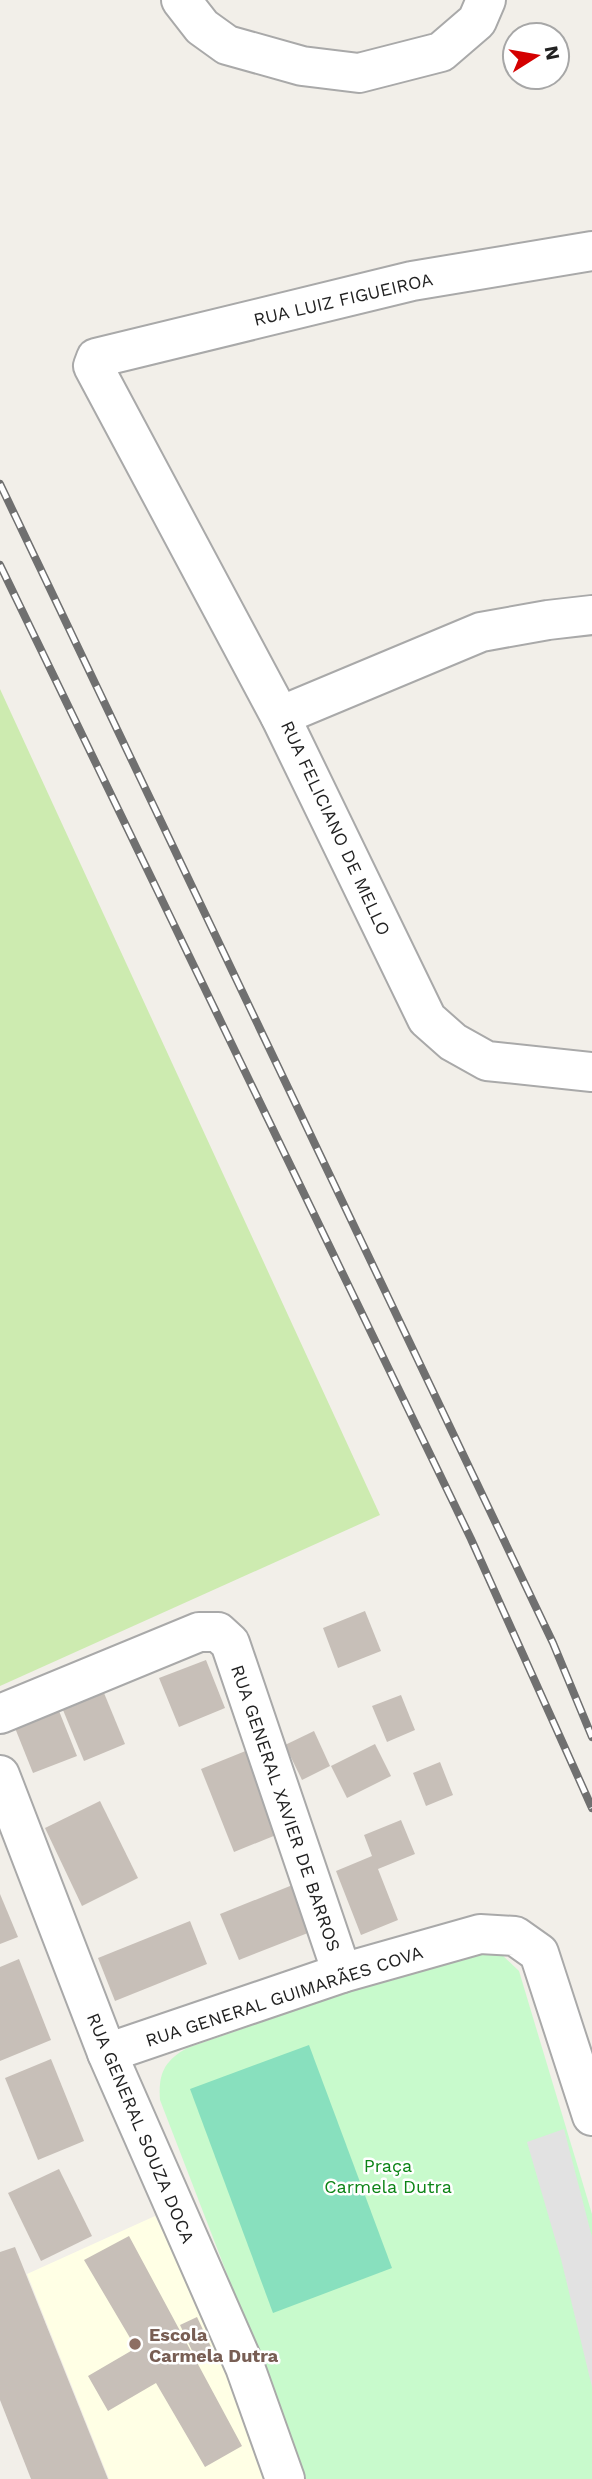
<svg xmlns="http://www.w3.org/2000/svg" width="592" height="2479" font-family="'Work Sans',sans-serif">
	<rect width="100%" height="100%" fill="#f2efe9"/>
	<path fill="#ffffe5" d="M155 2216 199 2304 266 2479H109L27 2274Z"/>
	<path fill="#cdebb0" d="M0 689 380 1515 0 1686Z"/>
	<path fill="#c8facc" d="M472 1949 500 1953 519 1971 592 2214V2479H306L160 2100C158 2074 164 2061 187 2048Z"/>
	<path fill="#88e0be" d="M309 2045 392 2268 273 2313 190 2089Z"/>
	<path fill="#e2e2e2" d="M564 2129 592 2237V2387L561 2259 527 2142Z"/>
	<g fill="#c7bfb8">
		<path d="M365 1611 381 1651 338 1668 323 1628Z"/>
		<path d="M206 1660 225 1708 179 1727 159 1678Z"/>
		<path d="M104 1693 125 1744 84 1761 63 1710Z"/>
		<path d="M401 1695 415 1730 387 1742 372 1706Z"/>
		<path d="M57 1706 77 1756 33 1773 13 1723Z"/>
		<path d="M314 1731 330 1766 302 1780 285 1745Z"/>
		<path d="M375 1744 391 1776 347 1798 331 1766Z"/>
		<path d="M248 1750 281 1833 234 1852 201 1769Z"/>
		<path d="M440 1762 453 1795 426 1806 413 1773Z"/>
		<path d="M100 1801 138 1878 82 1906 45 1828Z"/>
		<path d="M401 1820 415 1854 378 1869 398 1920 361 1935 336 1871 372 1856 364 1835Z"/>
		<path d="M295 1884 313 1931 239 1960 220 1914Z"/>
		<path d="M0 1894 18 1937 0 1944Z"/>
		<path d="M190 1921 207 1964 115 2001 98 1958Z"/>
		<path d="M19 1959 51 2040 0 2061V1967Z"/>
		<path d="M51 2059 84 2141 38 2160 5 2078Z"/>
		<path d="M59 2169 92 2236 41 2261 8 2193Z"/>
		<path d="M129 2236 242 2446 205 2467 156 2383 108 2411 88 2376 136 2348 84 2260Z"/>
		<path d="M15 2247 108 2479H31L0 2400V2252Z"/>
		<path d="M197 2317 212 2349 195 2357 180 2325Z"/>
	</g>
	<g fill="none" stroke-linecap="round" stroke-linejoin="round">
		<g stroke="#a9a9a9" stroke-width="42">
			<g id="minor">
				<path d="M181 0 202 27 227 45 302 66 359 73 441 52 477 21 486 0"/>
				<path d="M592 251 412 281 96 358 93 366 280 716 427 1019 453 1042 487 1061 592 1072"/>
				<path d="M280 716 481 632 548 620 592 615"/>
				<path d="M0 1714 199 1632H218L230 1643 342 1973"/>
				<path d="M0 1775 107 2053 245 2367 285 2479"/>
				<path d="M107 2053 342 1973 480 1934 515 1936 539 1953 592 2116"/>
			</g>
		</g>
		<use href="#minor" stroke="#fff" stroke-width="38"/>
		<g stroke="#707070" stroke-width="8">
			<g id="rail">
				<path d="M0 484 553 1643 592 1737"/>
				<path d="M0 565 471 1539 592 1808"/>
			</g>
		</g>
		<use href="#rail" stroke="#fff" stroke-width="5" stroke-dasharray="16" stroke-linecap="butt"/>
	</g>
	<circle fill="#8d6e63" stroke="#fff" stroke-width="2.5" cx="135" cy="2344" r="7"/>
	<g text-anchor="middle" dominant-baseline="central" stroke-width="5" stroke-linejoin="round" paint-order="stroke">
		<g font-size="18" fill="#222" stroke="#fff">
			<text transform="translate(343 299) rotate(-13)">RUA LUIZ FIGUEIROA</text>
			<text transform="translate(336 828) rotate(65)">RUA FELICIANO DE MELLO</text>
			<text transform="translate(286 1808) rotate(71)">RUA GENERAL XAVIER DE BARROS</text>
			<text transform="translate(284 1996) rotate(-18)">RUA GENERAL GUIMARÃES COVA</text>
			<text transform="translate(141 2128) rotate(67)">RUA GENERAL SOUZA DOCA</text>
		</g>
		<g font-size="18" fill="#0c8416" stroke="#fff">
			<text x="388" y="2165">Praça<tspan x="388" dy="21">Carmela Dutra</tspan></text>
		</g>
		<g font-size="18" font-weight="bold" fill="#785e54" stroke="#fff" text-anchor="start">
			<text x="149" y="2334">Escola<tspan x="149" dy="21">Carmela Dutra</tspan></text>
		</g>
	</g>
	<g transform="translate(536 56) rotate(79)"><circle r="33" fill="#ffffff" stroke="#a7a7a7" stroke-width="2"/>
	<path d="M0-5L12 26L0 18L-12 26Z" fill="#d40000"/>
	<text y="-10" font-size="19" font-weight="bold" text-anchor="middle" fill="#222222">N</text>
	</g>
</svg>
